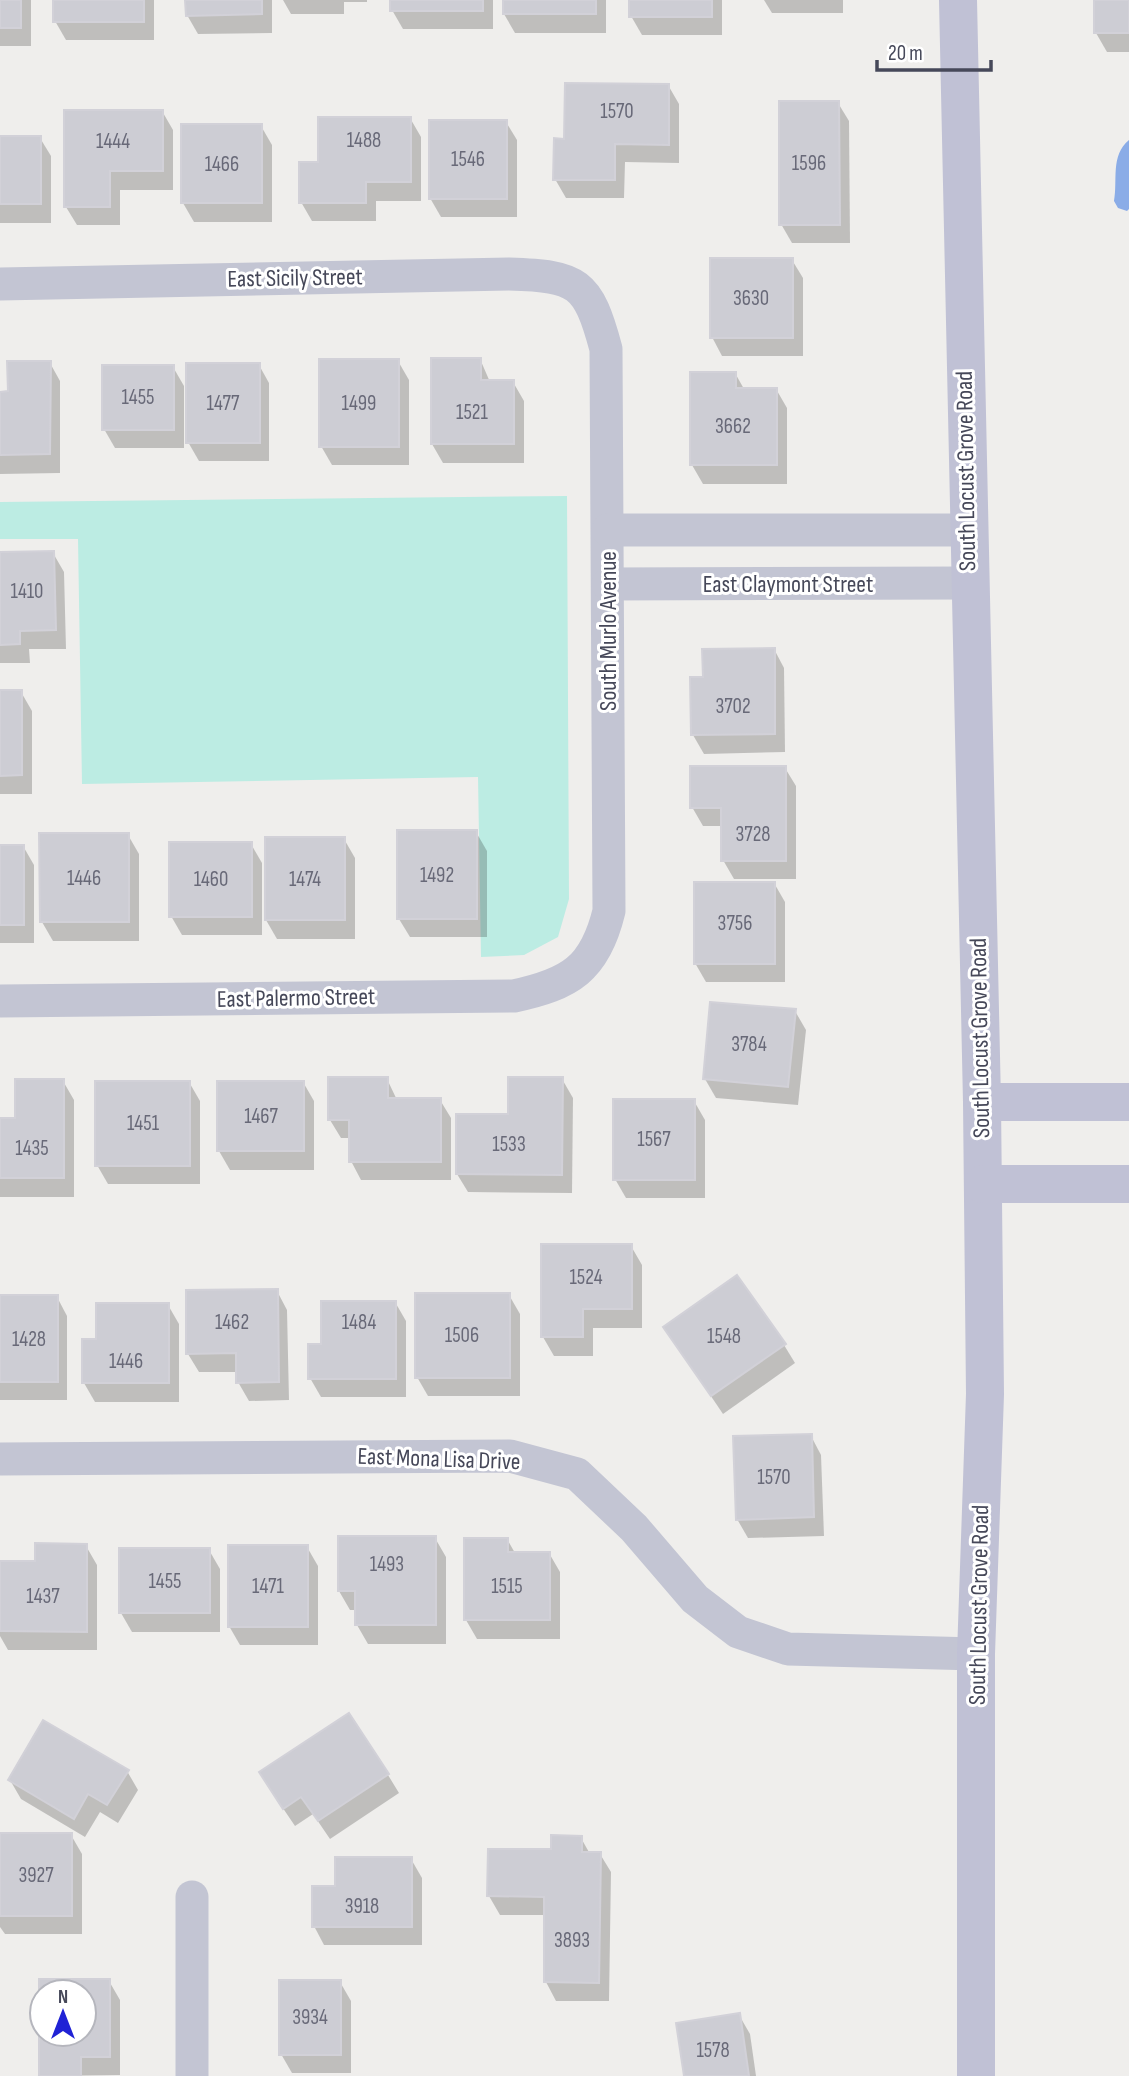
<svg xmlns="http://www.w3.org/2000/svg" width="1129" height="2076" font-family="'Sofia Sans Condensed',sans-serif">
	<rect width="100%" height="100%" fill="#efeeec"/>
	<path fill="#bcece3" d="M567 496 569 899 558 937 524 955 481 957 478 777 82 784 78 539H0V502Z"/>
	<path fill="#8aace7" d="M1129 140V209L1127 211 1118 208 1114 201C1118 180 1110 156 1129 140Z"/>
	<g fill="#0003" fill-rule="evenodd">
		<rect x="0" y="0" width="31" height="46"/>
		<path d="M55 0H154V40H66L55 21Z"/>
		<path d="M187 0H272V33L198 34 187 15Z"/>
		<path d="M283 0H367V2H344V14H291Z"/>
		<path d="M392 0H493V29H403L392 10Z"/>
		<path d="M504 0H606V33H515L504 14Z"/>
		<path d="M631 0H722V35H642L631 16Z"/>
		<path d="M764 0H843V13H772Z"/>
		<path d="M1096 0H1129V52H1107L1096 33Z"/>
		<path d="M668 85 679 104V163L625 162 624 198H566L555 179 566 141Z"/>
		<path d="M838 103 849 121 850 243H792L781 224Z"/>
		<path d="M162 111 173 130V190H120V225H77L66 207Z"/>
		<path d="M410 118 421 137V201H376V221H312L301 202 320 164Z"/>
		<path d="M506 122 517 140V217H441L430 198Z"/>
		<path d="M261 126 272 145V222H194L183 203Z"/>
		<path d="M0 138H40L51 156V223H0Z"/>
		<path d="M792 260 803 278V356H722L712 337Z"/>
		<path d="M480 359 490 382H513L524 401V463H443L432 444Z"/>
		<path d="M398 361 409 380V465H332L321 446Z"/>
		<path d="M50 363 60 381V473L0 474V393H9Z"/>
		<path d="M259 365 269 383V461H199L188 442Z"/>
		<path d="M173 367 184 386V448H115L104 429Z"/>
		<path d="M735 373 744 389H776L787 408V484H703L692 465Z"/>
		<path d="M0 553H53L64 572 66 649H29L30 663H0Z"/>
		<path d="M774 649 784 668 785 752 704 754 693 735 705 679Z"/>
		<path d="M0 692H21L32 711V794H0Z"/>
		<path d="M785 768 796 786V879H734L723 860V826H703L692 807Z"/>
		<path d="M476 832 487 851V937H410L399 919Z"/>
		<path d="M128 835 139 854V941H53L42 922Z"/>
		<path d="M344 839 355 858V939H277L266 920Z"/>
		<path d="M251 844 262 863V935H182L171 916Z"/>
		<path d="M0 846H23L34 865V943H0Z"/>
		<path d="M774 883 785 902V982H706L695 963Z"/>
		<path d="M795 1011 806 1030 798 1105 716 1098 705 1079Z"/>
		<path d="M387 1079 397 1100H440L451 1118V1180H361L351 1161V1138H341L330 1120Z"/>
		<path d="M562 1079 573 1098 572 1193 468 1192 457 1174 510 1115Z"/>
		<path d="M63 1081 74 1100V1197H0V1120H17Z"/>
		<path d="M189 1082 200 1101V1184H108L97 1165Z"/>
		<path d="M303 1082 314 1101V1170H230L219 1151Z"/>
		<path d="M694 1101 705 1120V1198H626L615 1179Z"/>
		<path d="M631 1246 642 1265V1328H593V1356H554L543 1337Z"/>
		<path d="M277 1291 287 1310 289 1400 249 1401 238 1382V1372H199L188 1354Z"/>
		<path d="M509 1295 520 1314V1396H428L417 1377Z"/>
		<path d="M0 1297H57L67 1316V1400H0Z"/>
		<path d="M395 1302 406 1321V1397H321L310 1378 323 1346Z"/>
		<path d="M168 1305 179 1324V1402H95L84 1383Z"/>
		<path d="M665 1328 784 1345 795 1363 723 1414Z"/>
		<path d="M811 1436 821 1455 824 1536 748 1538 737 1519Z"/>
		<path d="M435 1538 446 1557V1644H368L357 1625V1610H350L339 1591Z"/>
		<path d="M507 1539 515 1553H549L560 1572V1639H477L466 1620Z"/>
		<path d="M86 1546 97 1565V1650H8L0 1636V1562L37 1563Z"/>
		<path d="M307 1547 318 1566V1645H240L229 1626Z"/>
		<path d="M209 1550 220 1569V1632H132L121 1613Z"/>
		<path d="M127 1771 138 1790 118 1823 100 1812 85 1837 21 1799 10 1780Z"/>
		<path d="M388 1775 399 1793 330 1839 313 1814 295 1826 272 1792Z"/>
		<path d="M0 1835H71L82 1854V1934H5L0 1927Z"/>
		<path d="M581 1838 590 1854H600L611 1872 609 2001H556L546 1982V1915H500L489 1896 553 1851Z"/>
		<path d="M411 1859 422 1878V1945H324L314 1926 337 1888Z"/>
		<path d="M41 1981H109L120 2000V2075L41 2076ZM42 1992H84V2034H42Z"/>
		<path d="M340 1982 351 2001V2073H292L281 2054Z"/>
		<path d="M739 2015 750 2034 756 2076H686Z"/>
	</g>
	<g fill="#cdcdd4" stroke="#d2d1d8" stroke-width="2" fill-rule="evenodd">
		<rect x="0" y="0" width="21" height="28"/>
		<rect x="53" y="0" width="91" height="22"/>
		<path d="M185 0H262V14L186 16Z"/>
		<rect x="390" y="0" width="93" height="11"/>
		<rect x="503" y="0" width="93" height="14"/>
		<rect x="629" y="0" width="83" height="17"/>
		<rect x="1094" y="0" width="35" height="33"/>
		<path d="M565 83 669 84V145L615 144V180H553L554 138 564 139Z"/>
		<path d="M779 101H839L840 225H779Z"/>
		<path d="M64 110H163V171H110V207H64Z"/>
		<path d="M318 117H411V182H366V203H299V162H318Z"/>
		<rect x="429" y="120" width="78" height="79"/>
		<rect x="181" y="124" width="81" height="79"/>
		<rect x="0" y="136" width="41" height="68"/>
		<rect x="710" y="258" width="83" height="80"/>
		<path d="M431 358H481V380H514V444H431Z"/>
		<rect x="319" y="359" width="80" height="88"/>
		<path d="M7 361H51L50 454 0 455V392L8 391Z"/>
		<rect x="186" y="363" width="74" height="80"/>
		<rect x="102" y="365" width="72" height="65"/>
		<path d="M690 372H736V388H777V465H690Z"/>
		<path d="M54 551 56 630 20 631V644L0 645V552Z"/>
		<path d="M775 648V734L691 735 690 677H703L702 649Z"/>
		<path d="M0 690H22V775L0 776Z"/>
		<path d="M690 766H786V861H721V808H690Z"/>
		<rect x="397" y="830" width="80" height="89"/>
		<path d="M39 833H129V922H40Z"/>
		<rect x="265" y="837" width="80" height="83"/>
		<rect x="169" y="842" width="83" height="75"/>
		<rect x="0" y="845" width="24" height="80"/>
		<rect x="694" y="882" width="81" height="82"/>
		<path d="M710 1002 796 1009 788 1087 703 1079Z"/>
		<path d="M328 1077H388V1098H441V1162H349V1120H328Z"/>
		<path d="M508 1077H563L562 1175 456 1174V1114H508Z"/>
		<path d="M15 1079H64V1178H0V1118H15Z"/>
		<rect x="95" y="1081" width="95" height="85"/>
		<rect x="217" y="1081" width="87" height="70"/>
		<rect x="613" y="1099" width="82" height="81"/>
		<path d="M541 1244H632V1309H583V1337H541Z"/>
		<path d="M737 1275 786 1344 711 1396 663 1327Z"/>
		<path d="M278 1289 279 1382 236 1383V1353L186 1354V1290Z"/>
		<rect x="415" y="1293" width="95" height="85"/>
		<rect x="0" y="1295" width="58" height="87"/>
		<path d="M321 1301H396V1379H308V1344H321Z"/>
		<path d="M96 1303H169V1383H82V1339H96Z"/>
		<path d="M812 1434 814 1517 736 1520 733 1436Z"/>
		<path d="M338 1536H436V1625H355V1591H338Z"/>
		<path d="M464 1538H508V1552H550V1620H464Z"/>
		<path d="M35 1543 87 1544V1632L0 1631V1561H35Z"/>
		<rect x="228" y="1545" width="80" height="82"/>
		<rect x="119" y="1548" width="91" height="65"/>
		<path d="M349 1713 389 1774 318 1821 301 1797 283 1809 259 1772Z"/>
		<path d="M43 1720 129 1770 107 1805 88 1794 74 1819 8 1780Z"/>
		<rect x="0" y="1833" width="72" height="83"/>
		<path d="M551 1835 582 1836V1852H601L599 1983 544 1982V1897L487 1896 488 1849H551Z"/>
		<path d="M335 1857H412V1927H312V1886H335Z"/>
		<path d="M39 1979H110V2057H81V2076H39ZM42 1992H84V2034H42Z"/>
		<rect x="279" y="1980" width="62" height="75"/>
		<path d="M740 2013 749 2076H684L676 2023Z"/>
	</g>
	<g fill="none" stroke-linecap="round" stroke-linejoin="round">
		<g stroke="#c3c5d3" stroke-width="33">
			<path d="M0 284 509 274C578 276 588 282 606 349L609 911C595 969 570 984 514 996L0 1001"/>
			<path d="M608 530H967"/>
			<path d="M608 584 968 583"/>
			<path d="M0 1459 510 1456 577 1474 634 1528 695 1599 738 1632 788 1649 976 1654"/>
			<path d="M192 1897V2076"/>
		</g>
		<g stroke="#c0c1d5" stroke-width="38">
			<path d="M958 0 982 1102 985 1394 976 1654V2076"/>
			<path d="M982 1102H1129"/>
			<path d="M983 1184H1129"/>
		</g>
	</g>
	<g text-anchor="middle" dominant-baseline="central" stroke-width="6" stroke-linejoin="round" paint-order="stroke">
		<g font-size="21" fill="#686978">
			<text x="617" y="111">1570</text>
			<text x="364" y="140">1488</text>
			<text x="113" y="141">1444</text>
			<text x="468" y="159">1546</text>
			<text x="809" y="163">1596</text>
			<text x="222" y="164">1466</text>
			<text x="751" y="298">3630</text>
			<text x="138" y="397">1455</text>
			<text x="223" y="403">1477</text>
			<text x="359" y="403">1499</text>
			<text x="472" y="412">1521</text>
			<text x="733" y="426">3662</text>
			<text x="27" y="591">1410</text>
			<text x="733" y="706">3702</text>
			<text x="753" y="834">3728</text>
			<text x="437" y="875">1492</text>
			<text x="84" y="878">1446</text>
			<text x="211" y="879">1460</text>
			<text x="305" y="879">1474</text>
			<text x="735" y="923">3756</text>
			<text x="749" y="1044">3784</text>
			<text x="261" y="1116">1467</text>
			<text x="143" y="1123">1451</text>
			<text x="654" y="1139">1567</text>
			<text x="509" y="1144">1533</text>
			<text x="32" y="1148">1435</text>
			<text x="586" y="1277">1524</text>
			<text x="232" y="1322">1462</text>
			<text x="359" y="1322">1484</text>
			<text x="462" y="1335">1506</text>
			<text x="724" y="1336">1548</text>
			<text x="29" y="1339">1428</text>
			<text x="126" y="1361">1446</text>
			<text x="774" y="1477">1570</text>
			<text x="387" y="1564">1493</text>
			<text x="165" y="1581">1455</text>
			<text x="268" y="1586">1471</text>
			<text x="507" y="1586">1515</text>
			<text x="43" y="1596">1437</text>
			<text x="36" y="1875">3927</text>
			<text x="362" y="1906">3918</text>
			<text x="572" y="1940">3893</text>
			<text x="310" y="2017">3934</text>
			<text x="713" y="2050">1578</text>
		</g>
		<g font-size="24" fill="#464859" stroke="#fff">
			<text transform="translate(295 278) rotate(-1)">East Sicily Street</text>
			<text transform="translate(966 471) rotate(-91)">South Locust Grove Road</text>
			<text x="788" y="584">East Claymont Street</text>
			<text transform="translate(608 631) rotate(-90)">South Murlo Avenue</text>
			<text transform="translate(296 998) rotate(-1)">East Palermo Street</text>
			<text transform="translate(980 1038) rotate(-91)">South Locust Grove Road</text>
			<text transform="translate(439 1459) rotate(2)">East Mona Lisa Drive</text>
			<text transform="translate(979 1605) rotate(-89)">South Locust Grove Road</text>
		</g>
	</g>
	<g transform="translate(63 2013)"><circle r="33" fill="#ffffff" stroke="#b5b6bd" stroke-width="2"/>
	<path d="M0-5L12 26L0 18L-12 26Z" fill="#2022d5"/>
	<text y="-10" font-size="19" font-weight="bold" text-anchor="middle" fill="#464859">N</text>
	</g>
	<path d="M877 60v10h114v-10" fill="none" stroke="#464859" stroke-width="3.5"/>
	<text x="888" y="60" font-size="21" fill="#464859" stroke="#ffffff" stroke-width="5" paint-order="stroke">20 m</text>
</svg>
